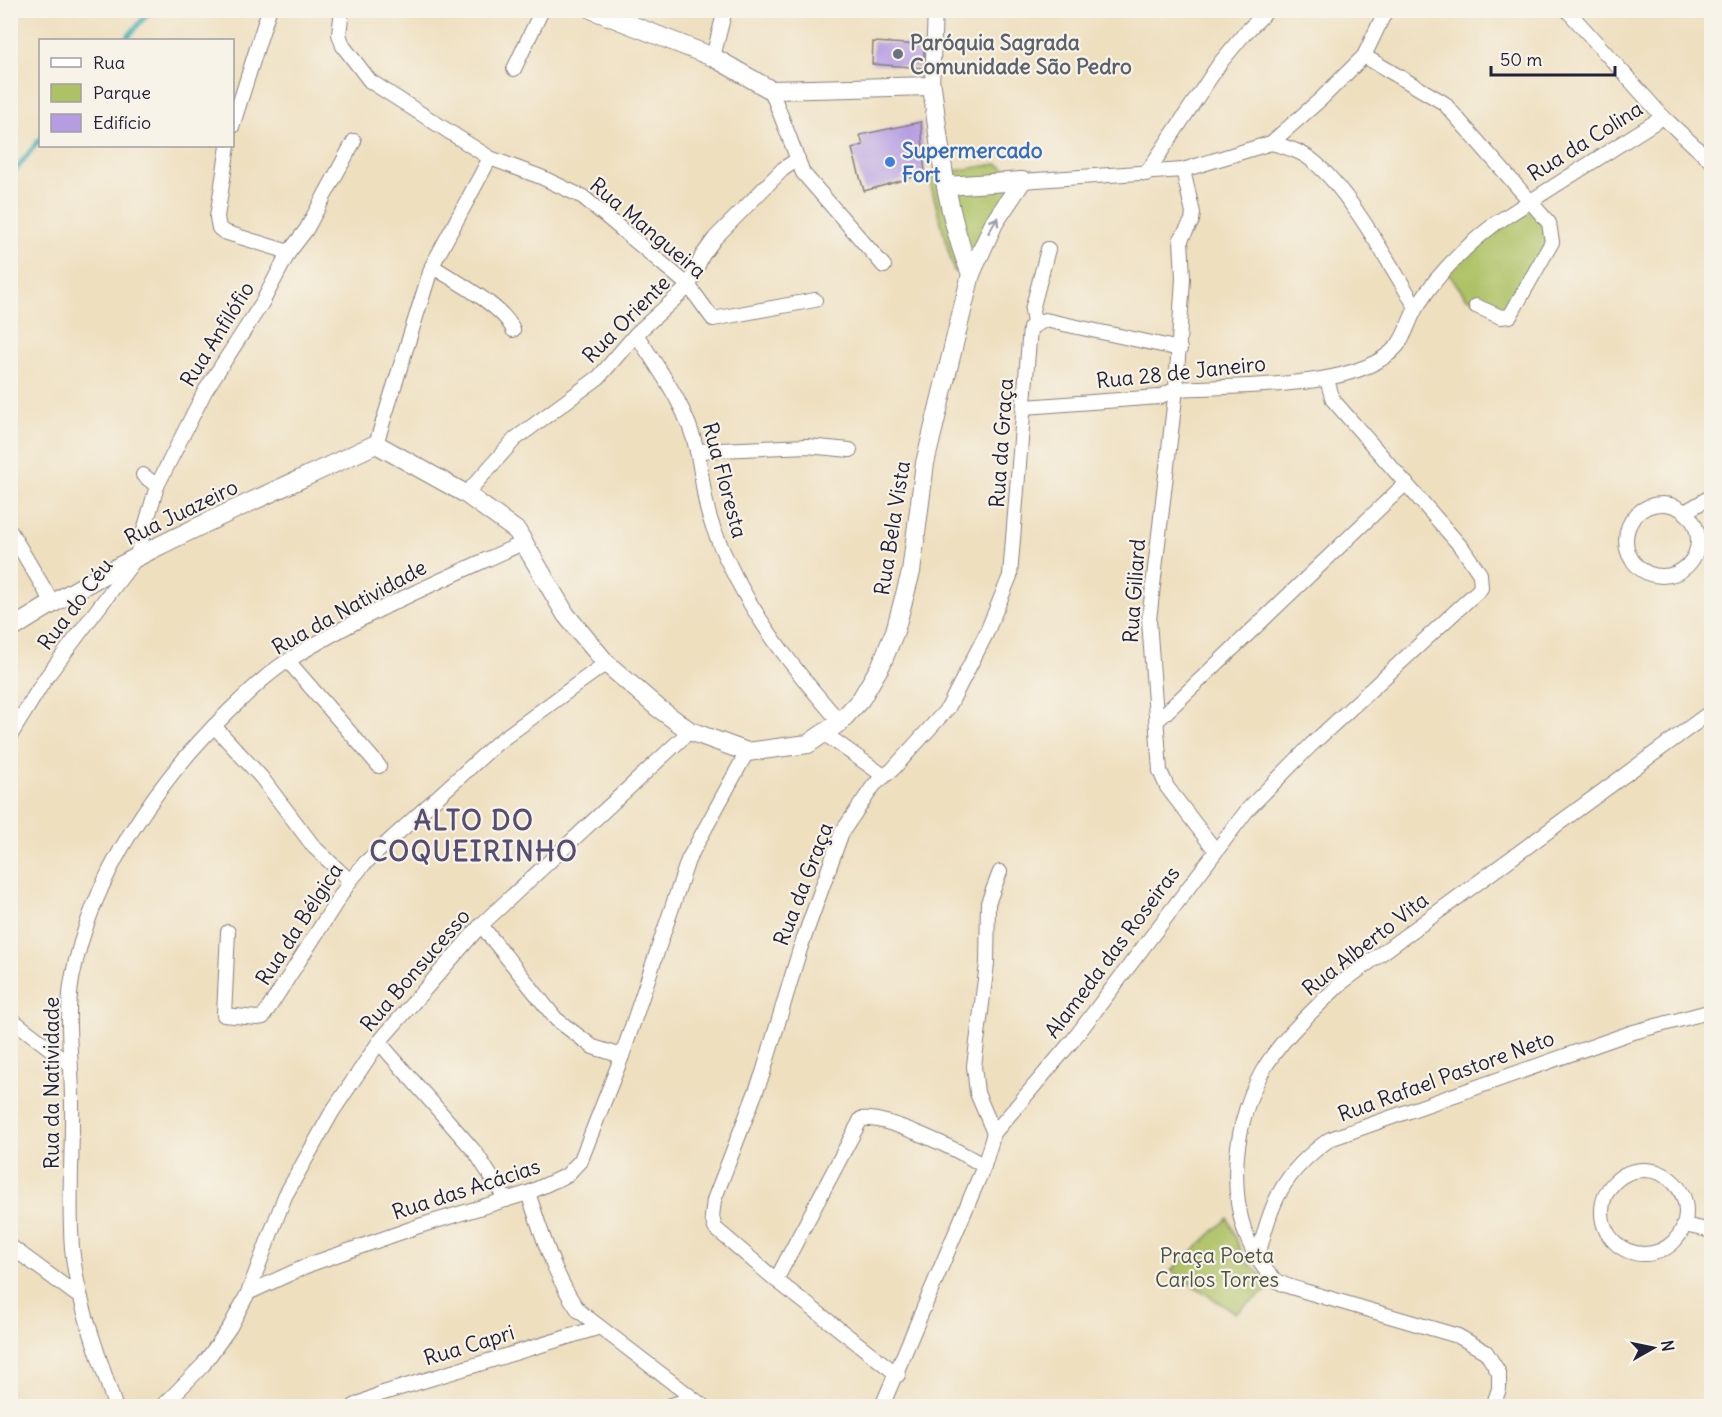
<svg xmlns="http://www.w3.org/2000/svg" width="1722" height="1417" font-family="Delius,sans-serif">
	<rect width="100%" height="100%" fill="#f7f3e8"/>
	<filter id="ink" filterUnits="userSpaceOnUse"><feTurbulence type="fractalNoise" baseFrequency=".0167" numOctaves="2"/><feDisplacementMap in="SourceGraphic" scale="12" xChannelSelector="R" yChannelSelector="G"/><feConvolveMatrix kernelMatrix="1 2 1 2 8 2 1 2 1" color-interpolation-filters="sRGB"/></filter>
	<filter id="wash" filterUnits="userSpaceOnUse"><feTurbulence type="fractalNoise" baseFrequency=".008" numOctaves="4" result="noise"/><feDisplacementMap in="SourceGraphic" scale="24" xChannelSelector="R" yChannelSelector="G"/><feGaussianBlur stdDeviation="1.35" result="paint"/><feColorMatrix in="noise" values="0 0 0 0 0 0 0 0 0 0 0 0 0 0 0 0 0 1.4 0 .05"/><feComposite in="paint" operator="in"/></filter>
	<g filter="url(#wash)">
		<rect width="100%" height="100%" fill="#eedfbf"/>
		<g fill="#adc165" stroke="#687250" stroke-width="1.5">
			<path d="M997 164 1018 175 974 267 954 272 928 175Z"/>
			<path d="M1530 201 1551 227V243L1507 312 1466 297 1447 272Z"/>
			<path d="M1228 1218 1244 1259 1273 1286 1235 1313 1171 1271Z"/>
		</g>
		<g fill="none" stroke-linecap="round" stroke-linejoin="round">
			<g stroke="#39aab4" stroke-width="5">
				<path d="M125 40 151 10"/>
				<path d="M10 177 40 139"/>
			</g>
		</g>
		<g id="blocks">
			<g fill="#b69de2">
				<path d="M873 42 924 45V68L872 64Z"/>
				<path d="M921 122 925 174 864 191 852 149 863 145 860 135Z"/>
			</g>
		</g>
	</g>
	<g filter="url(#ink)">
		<use href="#blocks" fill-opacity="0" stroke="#88807d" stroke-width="1.5"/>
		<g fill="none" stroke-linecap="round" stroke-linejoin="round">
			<g stroke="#88807d" stroke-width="16">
				<g id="street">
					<path d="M342 10 339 34 343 46 370 81 490 158 541 177 583 197 689 286 713 319 815 300"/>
					<path d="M1567 10 1663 117 1712 162"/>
					<path d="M1364 56 1444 103 1549 223 1552 242 1510 316 1501 317 1476 306"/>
					<path d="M713 57 725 10"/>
					<path d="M514 69 542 10"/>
					<path d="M932 86 935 10"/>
					<path d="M771 90 803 173 884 266"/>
					<path d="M232 127 269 10"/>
					<path d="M1271 143C1286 147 1301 151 1313 161 1351 192 1389 264 1416 307"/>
					<path d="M228 146 217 217 219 228 224 232 289 252"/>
					<path d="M1183 170 1193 213 1192 221 1181 239 1183 278 1176 389 1149 620 1160 771 1167 787 1215 850"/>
					<path d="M1146 174 1220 63 1245 33 1268 10"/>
					<path d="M1022 181 1183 170 1271 143 1321 99 1364 56 1386 10"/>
					<path d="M432 266C453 280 505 307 513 330"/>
					<path d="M1034 324 1032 310 1048 249"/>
					<path d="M636 334C660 371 687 407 697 451 703 476 703 503 713 527 741 602 788 663 840 722"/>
					<path d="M1025 407 1159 397 1176 389C1233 385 1359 391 1397 346 1407 334 1409 318 1418 305 1438 273 1466 246 1496 223L1663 117"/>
					<path d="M376 444 432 266 490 158"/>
					<path d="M697 451 807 446 850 450"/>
					<path d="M143 475 157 486"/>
					<path d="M466 494 515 439 599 377 636 334 689 286 702 256 715 238 783 169 798 159"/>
					<circle cx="1662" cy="540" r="36"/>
					<path d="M1685 512 1712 496"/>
					<path d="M10 531 52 602"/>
					<path d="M288 661 379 766"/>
					<path d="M1158 720 1406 483"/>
					<path d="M214 726 261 777 314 847 350 881"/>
					<path d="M825 734 884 776"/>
					<path d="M10 736 45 679 136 558 157 486 205 391 262 303 289 252 306 230 354 141"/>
					<path d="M481 925 556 1019 593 1047 622 1056"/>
					<path d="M228 932 224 1015 257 1018 263 1017 350 881 365 863 497 743 606 663"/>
					<path d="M10 1018 70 1064"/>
					<path d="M379 1042 476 1153 506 1200"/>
					<path d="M994 1133 977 1093 974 1066 987 964 988 903 1000 872"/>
					<circle cx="1644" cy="1212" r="42"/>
					<path d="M528 1193C542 1233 554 1277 579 1311L703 1406"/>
					<path d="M1684 1225 1712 1231"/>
					<path d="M10 1246 81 1298"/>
					<path d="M1258 1256C1272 1201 1282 1173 1330 1139L1630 1033 1712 1011"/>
					<path d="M776 1280 861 1119C887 1115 960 1151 984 1166"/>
					<path d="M248 1293 311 1264 419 1226 528 1193 567 1175 581 1160 622 1056 688 860 747 752"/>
					<path d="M898 1375 776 1280 715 1228 712 1217 714 1200 763 1073 800 949 842 832 874 785 893 769 948 708 986 634 1010 576 1030 328 1045 320 1180 349"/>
					<path d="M115 1406C99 1355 77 1302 72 1248 68 1199 73 1149 72 1100 72 1060 65 1019 72 979 92 875 156 782 231 709 249 692 268 673 289 660 363 613 445 579 525 542"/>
					<path d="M163 1406 203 1365 230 1327 248 1293 285 1196 332 1112 379 1042 481 925 690 731"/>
					<path d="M354 1406 380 1394 597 1328"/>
					<path d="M668 1406 692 1399"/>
					<path d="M882 1406 984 1166 994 1133 1073 1040 1248 809 1311 745 1481 588 1480 574 1463 549 1333 400 1327 380"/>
					<path d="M1493 1406 1499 1389V1373L1486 1352 1458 1336 1304 1291C1291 1287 1277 1284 1268 1273 1223 1219 1230 1130 1262 1072 1282 1037 1313 1011 1341 983L1712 711"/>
				</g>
			</g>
			<g stroke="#88807d" stroke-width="20">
				<g id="secondary">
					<path d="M593 10 713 57 771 90 932 86C940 150 946 214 971 274"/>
					<path d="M946 186 1022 181"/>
					<path d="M10 630C125 555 253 502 376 444L466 494 517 531 566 615 606 663 658 708 690 731 747 752 808 744 840 722 861 699 881 665 895 631 911 572 925 463 971 274 994 223 1022 181"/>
				</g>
			</g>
			<use href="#street" stroke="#fff" stroke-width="14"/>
			<use href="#secondary" stroke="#fff" stroke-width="18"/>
		</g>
		<defs><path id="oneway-shaft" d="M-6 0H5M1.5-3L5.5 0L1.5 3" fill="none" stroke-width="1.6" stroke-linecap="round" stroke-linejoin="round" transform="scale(1.5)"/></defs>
		<use stroke="#9c9ca7" href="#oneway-shaft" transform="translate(993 225) rotate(-60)"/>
	</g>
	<circle fill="#6b7280" stroke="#f7f3e8" stroke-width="2" cx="898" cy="54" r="6"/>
	<circle fill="#3f7fe0" stroke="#f7f3e8" stroke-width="2" cx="890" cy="162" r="6"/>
	<g text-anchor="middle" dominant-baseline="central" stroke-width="4.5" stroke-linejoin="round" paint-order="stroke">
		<g font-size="21" font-weight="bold" fill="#5b616d" stroke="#f7f3e8" text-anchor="start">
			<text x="910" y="42">Paróquia Sagrada<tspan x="910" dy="24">Comunidade São Pedro</tspan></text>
		</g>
		<g font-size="21" fill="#22223b" stroke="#f7f3e8">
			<text transform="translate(1585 141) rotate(-32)">Rua da Colina</text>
			<text transform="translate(648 228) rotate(40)">Rua Mangueira</text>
			<text transform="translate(626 319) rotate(-45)">Rua Oriente</text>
			<text transform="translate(217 334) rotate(-58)">Rua Anfilófio</text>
			<text transform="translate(1181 372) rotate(-6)">Rua 28 de Janeiro</text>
			<text transform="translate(1001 443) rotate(-86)">Rua da Graça</text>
			<text transform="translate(725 480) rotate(75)">Rua Floresta</text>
			<text transform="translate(181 512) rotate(-26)">Rua Juazeiro</text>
			<text transform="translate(892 528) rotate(-81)">Rua Bela Vista</text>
			<text transform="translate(1134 591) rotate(-86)">Rua Giliard</text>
			<text transform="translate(75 604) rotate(-53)">Rua do Céu</text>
			<text transform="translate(349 607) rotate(-29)">Rua da Natividade</text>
			<text transform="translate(803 884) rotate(-69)">Rua da Graça</text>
			<text transform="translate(299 924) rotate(-57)">Rua da Bélgica</text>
			<text transform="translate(1365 944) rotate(-38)">Rua Alberto Vita</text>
			<text transform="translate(1112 952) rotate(-53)">Alameda das Roseiras</text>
			<text transform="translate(415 970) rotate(-49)">Rua Bonsucesso</text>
			<text transform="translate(1446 1076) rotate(-20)">Rua Rafael Pastore Neto</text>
			<text transform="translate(51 1083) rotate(-90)">Rua da Natividade</text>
			<text transform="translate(466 1189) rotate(-18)">Rua das Acácias</text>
			<text transform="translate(469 1345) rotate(-17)">Rua Capri</text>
		</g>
		<g font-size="21" font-weight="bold" fill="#366cbe" stroke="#f7f3e8" text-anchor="start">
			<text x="902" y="150">Supermercado<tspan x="902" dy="24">Fort</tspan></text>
		</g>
		<g font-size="21" fill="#4c5248" stroke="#f7f3e8">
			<text x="1217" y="1255">Praça Poeta<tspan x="1217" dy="24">Carlos Torres</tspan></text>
		</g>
		<g font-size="27" font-weight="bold" letter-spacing="1.5" fill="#564d75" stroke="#f7f3e8">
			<text x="474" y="820">ALTO DO<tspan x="474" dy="31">COQUEIRINHO</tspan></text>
		</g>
	</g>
	<rect width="1722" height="1417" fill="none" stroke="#f7f3e8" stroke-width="36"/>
	<rect x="39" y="39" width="195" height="108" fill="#f7f3e8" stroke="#a29fa3" stroke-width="1.5"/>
	<rect x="51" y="58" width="30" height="9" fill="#ffffff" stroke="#a29fa3" stroke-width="1.5"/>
	<text x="93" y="69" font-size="18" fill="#22223b">Rua</text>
	<rect x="51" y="84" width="30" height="18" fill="#adc165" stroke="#a29fa3" stroke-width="1.5"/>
	<text x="93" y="99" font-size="18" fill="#22223b">Parque</text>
	<rect x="51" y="114" width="30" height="18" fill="#b69de2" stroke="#a29fa3" stroke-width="1.5"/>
	<text x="93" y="129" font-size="18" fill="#22223b">Edifício</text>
	<g transform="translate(1653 1348) rotate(81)" stroke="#f7f3e8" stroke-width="4.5" paint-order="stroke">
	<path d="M0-4.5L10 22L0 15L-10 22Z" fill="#22223b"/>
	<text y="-9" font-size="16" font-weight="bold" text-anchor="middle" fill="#22223b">N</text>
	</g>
	<path d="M1491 66v9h124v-9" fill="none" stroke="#22223b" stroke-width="3"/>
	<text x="1500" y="66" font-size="18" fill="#22223b" stroke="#f7f3e8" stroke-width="4.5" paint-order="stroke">50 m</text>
</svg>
